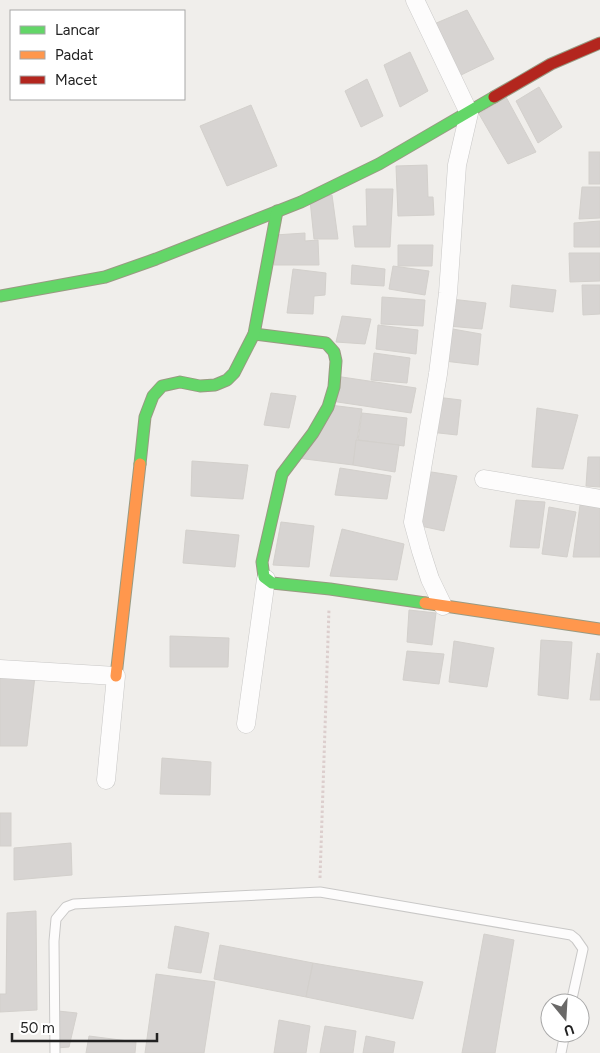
<svg xmlns="http://www.w3.org/2000/svg" width="600" height="1053" font-family="Figtree,sans-serif">
	<rect width="100%" height="100%" fill="#f0eeeb"/>
	<g fill="#d7d4d2" stroke="#d3d0cc">
		<path d="M467 10 494 59 459 76 434 24Z"/>
		<path d="M410 52 428 91 400 107 384 65Z"/>
		<path d="M367 79 383 116 361 127 345 91Z"/>
		<path d="M539 87 562 127 538 143 516 101Z"/>
		<path d="M506 97 536 152 508 164 479 114Z"/>
		<path d="M251 105 277 166 227 186 200 126Z"/>
		<rect x="589" y="152" width="11" height="32"/>
		<path d="M427 165 428 197H433L434 215 398 216 396 166Z"/>
		<path d="M582 187H600V218L579 219Z"/>
		<path d="M366 189H393L390 247H355L353 226H367Z"/>
		<path d="M332 195 338 239H314L310 200Z"/>
		<path d="M600 221V247H574V223Z"/>
		<path d="M305 233V241L318 240 319 265H274L275 235Z"/>
		<path d="M398 245H433L432 266H398Z"/>
		<path d="M569 253H600V281L570 282Z"/>
		<path d="M352 265 385 269 384 286 351 284Z"/>
		<path d="M393 266 429 271 425 295 389 289Z"/>
		<path d="M293 269 326 273 325 295 314 296 313 314 287 313Z"/>
		<path d="M512 285 556 290 553 312 510 307Z"/>
		<path d="M582 285H600V314L583 315Z"/>
		<path d="M382 297 425 300 423 326 381 324Z"/>
		<path d="M451 299 486 303 482 329 448 326Z"/>
		<path d="M342 316 371 319 365 344 336 342Z"/>
		<path d="M378 325 418 330 416 354 376 349Z"/>
		<path d="M447 328 481 334 478 365 444 361Z"/>
		<path d="M374 353 410 358 407 383 371 380Z"/>
		<path d="M335 376 416 388 411 413 331 401Z"/>
		<path d="M271 393 296 396 289 428 264 425Z"/>
		<path d="M436 397 461 400 457 435 430 432Z"/>
		<path d="M330 405 362 409 353 465 297 458Z"/>
		<path d="M537 408 578 415 563 469 532 467Z"/>
		<path d="M362 413 407 418 404 446 358 440Z"/>
		<path d="M356 440 399 445 395 472 353 465Z"/>
		<path d="M588 457H600V487L586 486Z"/>
		<path d="M192 461 248 465 243 499 191 496Z"/>
		<path d="M340 468 391 476 387 499 335 495Z"/>
		<path d="M425 471 457 476 444 531 416 525Z"/>
		<path d="M516 500 545 502 539 548 510 547Z"/>
		<path d="M580 505 600 506V557H573Z"/>
		<path d="M549 507 576 512 567 557 542 554Z"/>
		<path d="M281 522 314 526 309 567 273 565Z"/>
		<path d="M342 529 404 544 397 580 330 576Z"/>
		<path d="M186 530 239 535 235 567 183 563Z"/>
		<path d="M409 610 436 613 432 645 407 642Z"/>
		<path d="M170 636 229 638 228 667H170Z"/>
		<path d="M541 640 572 642 568 699 538 695Z"/>
		<path d="M454 641 494 648 487 687 449 682Z"/>
		<path d="M407 651 444 654 439 684 403 680Z"/>
		<path d="M597 653 600 654V700H590Z"/>
		<path d="M0 674 35 676 27 746H0Z"/>
		<path d="M162 758 211 762 210 795 160 794Z"/>
		<rect x="0" y="813" width="11" height="33"/>
		<path d="M71 843 72 875 14 880V848Z"/>
		<path d="M36 911 37 1010 0 1012V994H6L7 913Z"/>
		<path d="M175 926 209 933 201 973 168 968Z"/>
		<path d="M484 934 514 940 495 1053H462Z"/>
		<path d="M220 945 313 963 306 997 214 979Z"/>
		<path d="M313 963 423 982 413 1019 306 997Z"/>
		<path d="M156 974 215 982 204 1053H145Z"/>
		<path d="M58 1011 77 1013 69 1047 56 1048Z"/>
		<path d="M279 1020 310 1026 306 1053H274Z"/>
		<path d="M325 1026 356 1031 353 1053H320Z"/>
		<path d="M89 1036 136 1042 135 1053H86Z"/>
		<path d="M366 1036 395 1042 393 1053H363Z"/>
	</g>
	<g fill="none" stroke-linecap="round" stroke-linejoin="round">
		<g stroke="#c9c8c7" stroke-width="11">
			<g id="lane">
				<path d="M55 1053 54 941 56 919 66 907 74 904 320 892 571 935 576 939 583 949 571 1003"/>
				<path d="M561 1053 565 1033"/>
			</g>
		</g>
		<g stroke="#c9c8c7" stroke-width="19">
			<g id="street">
				<path d="M415 0 469 113 457 165 448 293 438 374 413 522 421 551 430 579 443 606"/>
				<path d="M484 479 600 499"/>
				<path d="M0 669 116 676 106 780"/>
				<path d="M246 724 266 579"/>
			</g>
		</g>
		<g stroke="#999a82" stroke-width="13">
			<g id="fast">
				<path d="M0 296 105 277 156 259 301 202 379 164 494 97"/>
				<path d="M254 334 326 343 334 352 336 361 334 387 328 407 313 433 282 474 262 562 264 577 272 583 330 589 425 603"/>
				<path d="M140 464 145 417 153 396 162 386 180 382 200 386 215 385 227 380 234 373 254 334 277 211"/>
			</g>
		</g>
		<g stroke="#999a82" stroke-width="13">
			<g id="slow">
				<path d="M425 603 600 629"/>
				<path d="M116 676 140 464"/>
			</g>
		</g>
		<g stroke="#999a82" stroke-width="13">
			<path id="jam" d="M494 97 551 64 600 43"/>
		</g>
		<path stroke="#dccecd" stroke-width="3" stroke-dasharray="2.5 2.5" stroke-linecap="butt" d="M320 878 329 609"/>
		<use href="#lane" stroke="#fdfcfc" stroke-width="9"/>
		<use href="#street" stroke="#fdfcfc" stroke-width="18"/>
		<use href="#fast" stroke="#63d668" stroke-width="11"/>
		<use href="#slow" stroke="#ff974d" stroke-width="11"/>
		<use href="#jam" stroke="#b3261e" stroke-width="11"/>
	</g>
	<rect x="10" y="10" width="175" height="90" fill="#ffffff" stroke="#a7a7a7"/>
	<rect x="20" y="26" width="25" height="8" fill="#63d668" stroke="#a7a7a7"/>
	<text x="55" y="35" font-size="15" fill="#222222">Lancar</text>
	<rect x="20" y="51" width="25" height="8" fill="#ff974d" stroke="#a7a7a7"/>
	<text x="55" y="60" font-size="15" fill="#222222">Padat</text>
	<rect x="20" y="76" width="25" height="8" fill="#b3261e" stroke="#a7a7a7"/>
	<text x="55" y="85" font-size="15" fill="#222222">Macet</text>
	<g transform="translate(565 1018) rotate(162)"><circle r="24" fill="#ffffff" stroke="#a7a7a7"/>
	<path d="M0-4L9 19L0 12L-9 19Z" fill="#6a6968"/>
	<text y="-8" font-size="14" font-weight="bold" text-anchor="middle" fill="#222222">U</text>
	</g>
	<path d="M12 1033v8h145v-8" fill="none" stroke="#222222" stroke-width="2.5"/>
	<text x="20" y="1033" font-size="15" fill="#222222" stroke="#ffffff" stroke-width="4" paint-order="stroke">50 m</text>
</svg>
